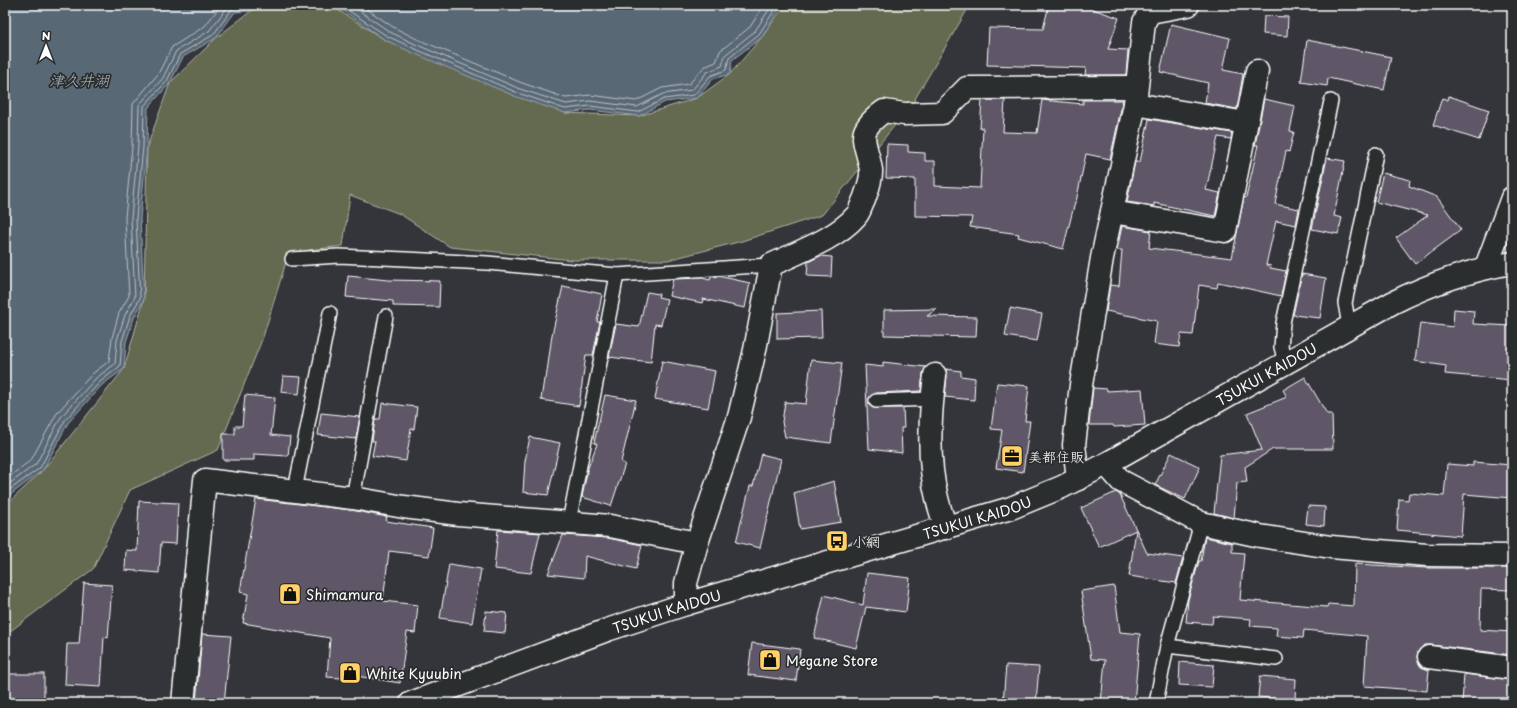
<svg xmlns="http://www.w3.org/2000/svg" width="1517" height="708" font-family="'Playpen Sans','Klee One',sans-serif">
	<rect width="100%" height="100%" fill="#34353a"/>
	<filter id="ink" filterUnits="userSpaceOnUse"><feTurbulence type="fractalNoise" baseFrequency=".025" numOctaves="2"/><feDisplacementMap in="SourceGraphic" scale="8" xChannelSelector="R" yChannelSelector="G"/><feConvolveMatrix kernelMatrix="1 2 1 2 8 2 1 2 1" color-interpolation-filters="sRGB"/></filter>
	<g filter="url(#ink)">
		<path fill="#636a50" stroke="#b1b4a8" d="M264 5H330L385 40 565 113 639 116 697 98 730 74 762 37 785 5H970L912 104 822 215 742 241 668 260H572L450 247 400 214 350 195 343 246 309 250 286 262 263 337 218 450 130 490 93 569 5 635V506L43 470 124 369 144 299 147 147 170 83 216 38 251 11Z"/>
		<g fill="#596875" stroke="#9ba4ac">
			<path d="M5 5H255L251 11 235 12 216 38 183 57 170 83 148 108 147 147 140 218 144 299 134 318 126 342 124 369 102 385 68 423 43 470 5 499Z"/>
			<path d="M331 5H782L762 37 732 60 730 74 713 79 697 98 665 102 639 116 590 110 565 113 517 97 411 52 385 40 345 12Z"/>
		</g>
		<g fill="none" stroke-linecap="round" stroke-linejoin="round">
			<g stroke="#bdc3c8" stroke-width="1">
				<path d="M340 5 387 36 413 48 518 93 565 109 590 106 638 112 664 99 694 95 710 76 726 70 729 58 759 34 778 5"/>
				<path d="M351 5 390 32 415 44 520 89 566 104 590 101 637 107 663 94 692 90 707 72 722 66 725 55 755 31 772 5"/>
				<path d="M361 5 393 27 417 39 522 83 566 98 590 95 636 101 662 88 689 84 704 67 716 62 720 51 750 27 764 5"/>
				<path d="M5 480 31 460 57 413 92 374 109 361 112 338 119 313 129 296 125 218 132 146 133 104 158 74 172 47 205 26 221 5"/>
				<path d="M5 487 36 464 61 417 96 378 115 364 117 340 125 315 135 297 131 218 138 146 139 105 163 78 176 51 209 31 229 5"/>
				<path d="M5 493 40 468 65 420 100 382 120 366 122 341 130 316 140 298 136 218 143 147 144 106 167 81 180 54 213 35 233 8 248 7 250 5"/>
			</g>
		</g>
		<g fill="#5e5768" stroke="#fff">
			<path d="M1049 5H1081L1119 18 1108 49 1128 50 1126 75H1085L1086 68 987 65 989 28 1043 29Z"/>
			<path d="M1264 16 1288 17 1287 36 1263 34Z"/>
			<path d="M1171 24 1230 38 1223 70 1243 74 1237 109 1205 103 1208 83 1160 72Z"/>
			<path d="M1307 40 1391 57 1384 90 1328 78 1327 86 1301 82Z"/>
			<path d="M1449 96 1489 110 1479 140 1433 125 1442 98 1448 100Z"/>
			<path d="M1264 99 1295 106 1290 131 1294 132 1289 152 1286 151 1275 204 1299 209 1296 225 1276 221 1266 265 1271 266 1270 268 1286 271 1281 296 1218 282 1217 288 1199 285 1193 335 1181 334 1179 347 1154 344 1157 321 1106 311 1110 285 1119 286 1122 250H1117L1122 226 1151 231 1149 248 1232 258 1244 197 1246 198 1258 145H1255Z"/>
			<path d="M982 100H1005L1003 132 1037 133 1042 100 1083 104V100H1123L1110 159 1086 154 1076 202H1075L1063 249 1018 237 1019 234 970 227 972 217 915 216V179L886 178 887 144 908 145V152L925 153V161H935V186L980 188 983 128H980Z"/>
			<path d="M1149 119 1232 133 1231 139 1218 137 1206 190 1220 193 1215 216 1154 203V206L1127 202 1135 162H1140Z"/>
			<path d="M1327 158 1345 161 1334 216 1342 218 1338 234 1312 229Z"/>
			<path d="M1383 173 1410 180 1409 186 1437 197 1461 230 1415 264 1396 238 1428 215 1376 202Z"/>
			<path d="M820 256 832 257 831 277 807 276 808 262Z"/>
			<path d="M1302 274 1326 278 1320 318 1293 315Z"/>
			<path d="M348 276 388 280 440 281 439 307 393 306V301L346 297Z"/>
			<path d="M718 276 750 283 745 308 703 299 702 303 669 296 673 279 702 278 710 280 711 277Z"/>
			<path d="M563 286 602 294 597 322H600L593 355H586L579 406 541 400 544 379H546L552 335Z"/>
			<path d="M647 292 659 294 658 297 667 299 661 325 655 324 651 362 609 357 616 324 639 327Z"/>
			<path d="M1010 308 1042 314 1037 341 1005 336Z"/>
			<path d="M937 309 927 316 977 317 976 337 884 335V310Z"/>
			<path d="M1454 309 1474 311 1473 324 1512 326V380L1445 374 1446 366 1415 361 1420 323 1453 327Z"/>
			<path d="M821 311 822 338 777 339V313Z"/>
			<path d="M811 360 842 363 831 443 785 437 782 422 785 402 806 404Z"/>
			<path d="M662 361 715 371 708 408 655 399Z"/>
			<path d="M883 362 926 367 923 374 921 391 876 393 869 398V405L873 408H903L904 428H901L902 453 869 449 865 365 883 367Z"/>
			<path d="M946 369 961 371V376L975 378 974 400 945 397 947 376Z"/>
			<path d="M283 376 301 377 299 394 281 392Z"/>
			<path d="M1305 377 1327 414H1332L1333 449H1273L1245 467 1247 482 1237 483 1234 518 1214 513 1220 455 1262 450 1247 413 1287 397 1283 390Z"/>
			<path d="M997 383 1029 386 1025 421H1030L1023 472 996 468 1002 430 991 429Z"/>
			<path d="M1093 388 1107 389V391L1142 389 1145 425 1114 427 1113 425H1089Z"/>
			<path d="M245 395 275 398 271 435 290 437 288 456 254 454V460H223V434H235V426H242Z"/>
			<path d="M605 395 636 400 621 462 625 464 611 506 582 497 588 468 597 444 594 443Z"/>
			<path d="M382 403 417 407 414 429H411L406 461 372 456 375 441H372L375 419H380Z"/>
			<path d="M321 413 360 417 356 439 318 435Z"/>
			<path d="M530 437 560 443 548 495 523 492 525 461Z"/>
			<path d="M1171 453 1200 467 1185 499 1155 485Z"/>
			<path d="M761 454 781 459 760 548 736 542 750 486H753Z"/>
			<path d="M1473 462 1512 465V498L1464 494 1461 536 1397 530 1399 499 1408 500 1409 493 1444 496 1447 464 1473 466Z"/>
			<path d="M834 481 841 522 800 529 794 493Z"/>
			<path d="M1116 492 1120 495 1147 553 1183 558 1176 583 1129 576 1136 530 1099 547 1081 508Z"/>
			<path d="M256 499 351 510 387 517 386 521 433 528 429 556 389 551 383 601 418 605 415 633 407 632 400 683 356 676V679L327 677 330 638 243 623 248 594 240 592Z"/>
			<path d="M139 501 178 503 176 544 161 543 159 573 125 570 126 550 137 551Z"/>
			<path d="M1308 506 1325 507 1324 526 1306 524Z"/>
			<path d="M498 530 540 533 531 573 494 569Z"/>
			<path d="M563 535 608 538 642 545 636 569 585 556 584 578 548 574Z"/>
			<path d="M1205 537 1232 543V552L1244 553 1240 600 1327 607 1328 604 1354 606 1355 564 1427 568H1512V590L1481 589 1480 630 1512 632V655L1431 645H1425L1419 650 1417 656 1418 662 1421 667 1429 670 1427 691 1364 686 1367 636 1304 630 1303 638 1276 636 1277 628 1250 626 1251 619 1213 616 1212 624 1186 622 1188 600 1199 561H1201Z"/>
			<path d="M449 564 481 569 472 623 440 618Z"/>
			<path d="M867 573 910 578 906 612 866 607 856 648 814 638 824 595 863 605Z"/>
			<path d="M84 583 112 585 108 638 104 637 101 687 65 685 67 644H79Z"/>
			<path d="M1114 586 1120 632 1140 634 1134 703H1101L1105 660 1091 659 1081 591Z"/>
			<path d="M486 611 507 613 505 633 484 631Z"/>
			<path d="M202 634 231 636 224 703H196Z"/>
			<path d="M752 643 800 649 796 681 748 675Z"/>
			<path d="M1180 662 1214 665 1212 687 1179 685Z"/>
			<path d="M1006 665 1039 667 1036 703H1003Z"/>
			<rect x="5" y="674" width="39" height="24"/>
			<path d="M1464 674 1512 680V703H1462Z"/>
			<path d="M1260 676 1296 679 1295 700 1258 697Z"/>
		</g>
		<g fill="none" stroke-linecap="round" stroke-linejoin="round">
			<g stroke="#fff" stroke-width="16">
				<g id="lane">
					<path d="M292 259 339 256 405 259 487 263 617 275 771 265"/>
					<path d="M1349 326 1345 303 1376 154"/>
					<path d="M1285 362 1281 347 1283 323 1331 101"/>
					<path d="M876 401 932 399"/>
					<path d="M295 490 330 313"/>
					<path d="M353 498 386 316"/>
					<path d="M569 522 617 275"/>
					<path d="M1167 646 1276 659"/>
					<path d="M1156 703 1167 646 1201 523"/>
				</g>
			</g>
			<g stroke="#fff" stroke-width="25">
				<g id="street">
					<path d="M1135 104 1246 123"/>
					<path d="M1112 212 1225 231 1257 71"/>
					<path d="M935 375C930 415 927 459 937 498 939 508 943 518 946 528"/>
					<path d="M1106 464 1121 481 1201 523 1260 536 1331 547 1427 555 1512 556"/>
					<path d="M1078 479 1074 445 1081 385 1102 258 1135 104 1144 22 1150 12 1188 5"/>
					<path d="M686 604V583L697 543 739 417 755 350 771 265C798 252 836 239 856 216 860 212 861 205 864 200 867 191 872 179 871 170 866 139 853 134 884 111L904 114 942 113 967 88 1136 87"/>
					<path d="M1429 657 1512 668"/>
					<path d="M183 703 205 480 353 498 404 507 458 514 610 526 697 543"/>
				</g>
			</g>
			<g stroke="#fff" stroke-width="25">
				<path id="secondary" d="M1486 267 1512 198"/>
			</g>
			<g stroke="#fff" stroke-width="25">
				<g id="highway">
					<path id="s1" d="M411 703 607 630 686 604 1011 508 1062 487 1106 464 1392 303C1430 284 1470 270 1512 263"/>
				</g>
			</g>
			<use href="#lane" stroke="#2a2d2e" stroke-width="13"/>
			<use href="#street" stroke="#2a2d2e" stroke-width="22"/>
			<use href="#secondary" stroke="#2a2d2e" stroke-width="22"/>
			<use href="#highway" stroke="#2a2d2e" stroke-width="22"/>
		</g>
	</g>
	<defs>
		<g id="office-square" transform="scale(1.15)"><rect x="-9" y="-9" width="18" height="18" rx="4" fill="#ffd166" stroke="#2a2d2e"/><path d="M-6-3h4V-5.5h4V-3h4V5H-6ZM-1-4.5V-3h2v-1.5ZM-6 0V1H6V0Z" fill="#111"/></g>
		<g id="bus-square" transform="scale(1.15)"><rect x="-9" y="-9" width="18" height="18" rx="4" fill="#ffd166" stroke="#2a2d2e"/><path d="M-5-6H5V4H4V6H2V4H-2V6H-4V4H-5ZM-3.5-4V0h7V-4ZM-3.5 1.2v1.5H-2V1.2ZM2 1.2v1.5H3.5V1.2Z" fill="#111"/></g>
		<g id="shop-square" transform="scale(1.15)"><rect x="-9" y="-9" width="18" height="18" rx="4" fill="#ffd166" stroke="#2a2d2e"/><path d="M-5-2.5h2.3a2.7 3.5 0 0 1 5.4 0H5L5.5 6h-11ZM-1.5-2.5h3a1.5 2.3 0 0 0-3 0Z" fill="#111"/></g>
	</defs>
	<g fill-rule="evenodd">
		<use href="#office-square" x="1012" y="456"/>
		<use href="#bus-square" x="837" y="541"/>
		<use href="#shop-square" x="290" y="594"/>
		<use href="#shop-square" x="770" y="660"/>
		<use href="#shop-square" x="350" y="673"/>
	</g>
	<g text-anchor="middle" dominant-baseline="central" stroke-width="3.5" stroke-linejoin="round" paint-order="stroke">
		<g font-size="14" fill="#fff" stroke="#2a2d2e">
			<text stroke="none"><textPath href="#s1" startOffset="920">TSUKUI KAIDOU</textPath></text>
			<text stroke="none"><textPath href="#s1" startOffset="596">TSUKUI KAIDOU</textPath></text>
			<text stroke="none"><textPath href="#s1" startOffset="272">TSUKUI KAIDOU</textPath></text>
		</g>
		<g font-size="14" fill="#fff" stroke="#2a2d2e" text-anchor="start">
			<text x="1028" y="456">美都住販</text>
			<text x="852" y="541">小網</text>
			<text x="306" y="594">Shimamura</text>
			<text x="786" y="660">Megane Store</text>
			<text x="366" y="673">White Kyuubin</text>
		</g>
		<g font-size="15" font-style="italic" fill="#acb4ba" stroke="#2a2d2e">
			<text x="79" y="79">津久井湖</text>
		</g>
	</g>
	<rect width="1517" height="708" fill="none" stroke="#2a2d2e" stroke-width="20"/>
	<rect x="10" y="10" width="1497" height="688" fill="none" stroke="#fff" stroke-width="1.5" filter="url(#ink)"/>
	<g transform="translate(46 46)" stroke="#2a2d2e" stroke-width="3" paint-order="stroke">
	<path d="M0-3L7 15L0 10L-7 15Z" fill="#ffffff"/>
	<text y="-6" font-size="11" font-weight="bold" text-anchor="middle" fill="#ffffff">N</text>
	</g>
</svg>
